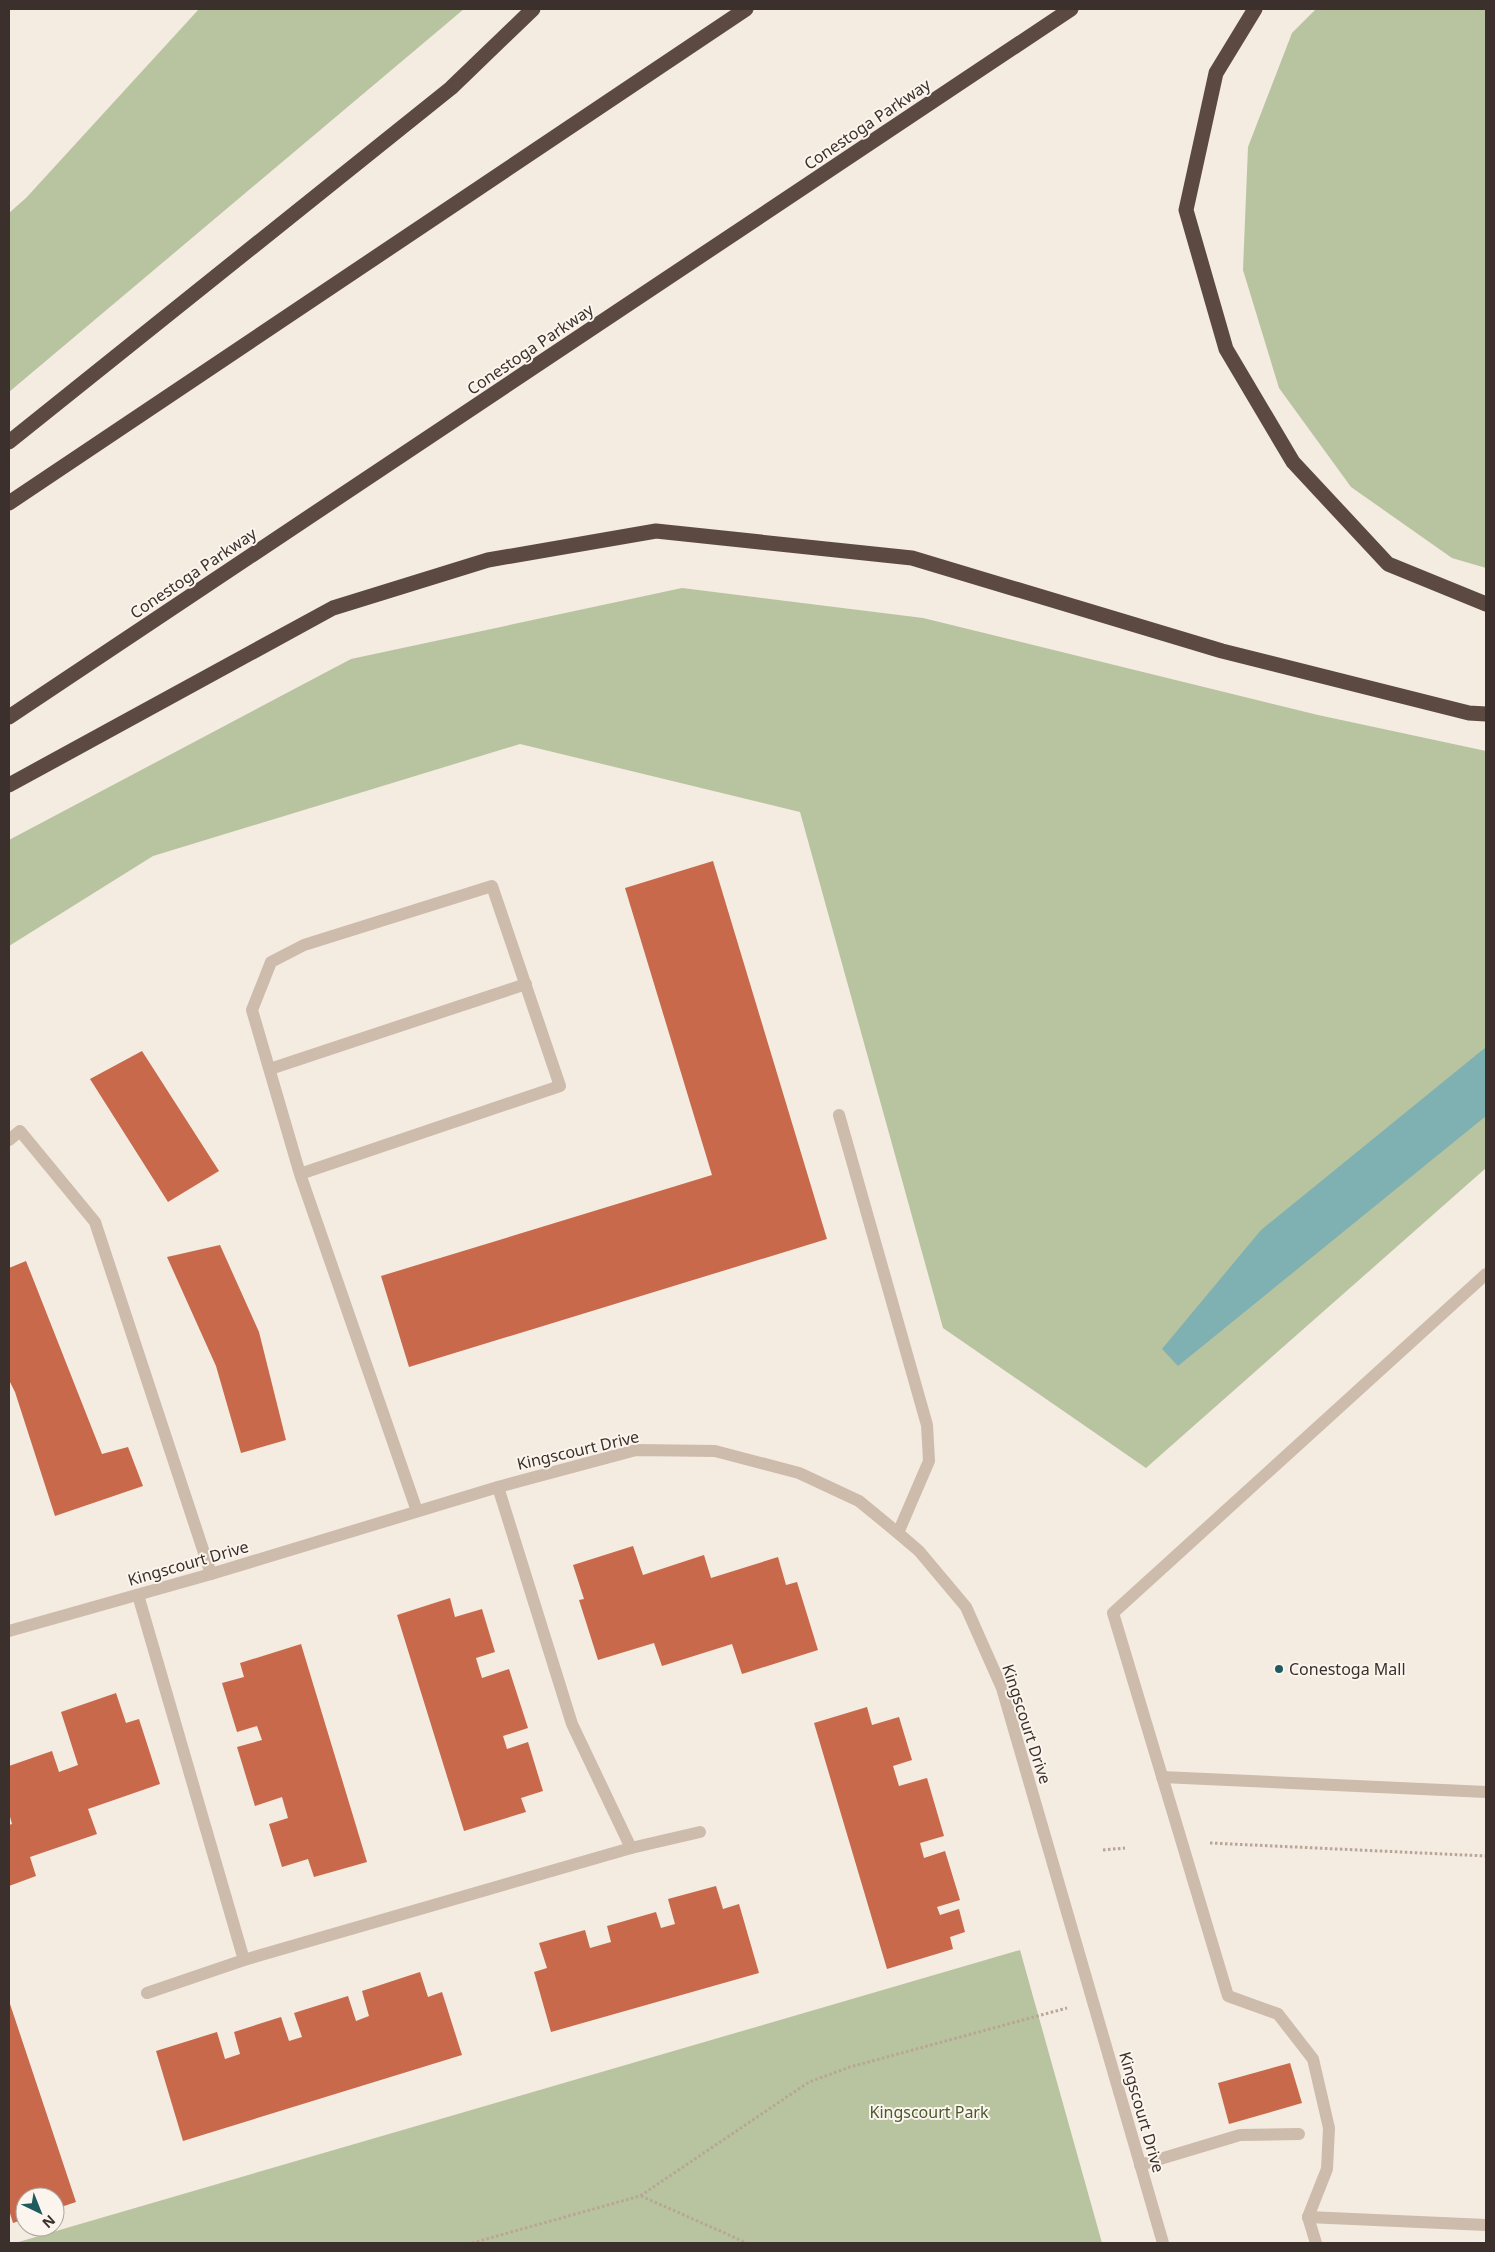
<svg xmlns="http://www.w3.org/2000/svg" width="1495" height="2252" font-family="'Noto Sans',sans-serif">
	<rect width="100%" height="100%" fill="#f4ebe1"/>
	<g fill="#b8c4a0">
		<path d="M199 9H464L9 392V213L26 198Z"/>
		<path d="M1316 9H1486V568L1452 558 1351 487 1279 388 1243 270 1248 147 1292 33Z"/>
		<path d="M682 588 923 618 1318 715 1486 751V1168L1146 1468 943 1328 800 812 520 744 153 856 9 946V840L351 659Z"/>
		<path d="M1020 1950 1102 2243H15Z"/>
	</g>
	<path fill="#7fb0b2" d="M1486 1047V1116L1178 1366 1162 1349 1261 1230Z"/>
	<g fill="#c8694b">
		<path d="M713 861 827 1239 409 1367 381 1276 712 1175 625 888Z"/>
		<path d="M142 1051 219 1171 168 1202 90 1079Z"/>
		<path d="M220 1245 259 1332 286 1440 241 1453 216 1366 167 1257Z"/>
		<path d="M26 1261 102 1454 128 1447 143 1486 55 1516 15 1392 9 1380V1268Z"/>
		<path d="M633 1546 643 1575 704 1555 711 1578 778 1557 786 1585 797 1582 818 1650 742 1674 732 1644 662 1666 654 1643 598 1660 579 1600 584 1599 573 1565Z"/>
		<path d="M450 1598 455 1617 482 1609 495 1652 476 1658 482 1678 509 1669 528 1728 503 1736 507 1749 528 1742 543 1791 521 1798 526 1812 464 1831 397 1615Z"/>
		<path d="M301 1644 367 1862 314 1877 308 1859 282 1867 269 1824 288 1818 282 1797 255 1806 237 1747 262 1740 257 1726 237 1732 222 1683 244 1677 240 1663Z"/>
		<path d="M116 1693 126 1723 139 1719 160 1784 88 1809 97 1834 30 1857 36 1876 9 1886V1825L12 1824 9 1813V1766L52 1751 59 1772 78 1765 61 1712Z"/>
		<path d="M867 1707 872 1725 899 1717 912 1760 893 1766 899 1786 927 1778 944 1836 920 1843 924 1858 945 1851 960 1900 937 1907 940 1915 959 1909 965 1932 950 1937 953 1949 887 1969 814 1723Z"/>
		<path d="M716 1886 723 1909 739 1904 759 1973 551 2032 534 1972 547 1968 539 1943 585 1930 590 1948 611 1942 607 1926 656 1912 661 1928 675 1924 668 1899Z"/>
		<path d="M420 1972 428 1997 442 1992 462 2055 183 2141 156 2051 217 2032 225 2059 240 2054 234 2032 281 2017 289 2041 302 2037 294 2013 348 1996 356 2021 369 2016 362 1991Z"/>
		<path d="M9 2001 76 2202 55 2209V2197H25V2219L13 2223 9 2210Z"/>
		<path d="M1290 2063 1302 2103 1229 2124 1218 2083Z"/>
	</g>
	<g fill="none" stroke-linecap="round" stroke-linejoin="round">
		<g stroke="#b9a596" stroke-width="3" stroke-dasharray="2.5 2.5" stroke-linecap="butt">
			<path d="M1210 1843 1486 1856"/>
			<path d="M1103 1850 1125 1848"/>
			<path d="M641 2196 747 2243"/>
			<path d="M472 2243 640 2196 809 2082 850 2067 1067 2008"/>
		</g>
		<g stroke="#cdbbac" stroke-width="12">
			<path d="M270 1069 526 984"/>
			<path d="M839 1115 927 1425 929 1461 898 1533"/>
			<path d="M9 1140 20 1131 95 1222 211 1574"/>
			<path d="M300 1174 560 1086 492 886 304 945 271 962 252 1010 300 1174 417 1511"/>
			<path d="M498 1487 572 1724 631 1848"/>
			<path d="M138 1595 244 1960"/>
			<path d="M1162 1777 1486 1792"/>
			<path d="M147 1993 244 1960 631 1848 700 1832"/>
			<path d="M1140 2165 1240 2135 1299 2134"/>
			<path d="M1308 2217 1327 2169 1329 2128 1313 2059 1278 2014 1228 1996 1113 1613 1486 1274"/>
			<path d="M1308 2217 1486 2225"/>
			<path d="M1308 2217 1316 2243"/>
		</g>
		<path stroke="#cdbbac" stroke-width="12" d="M9 1631 211 1574 498 1487 636 1450 715 1451 799 1473 859 1501 898 1533 919 1551 966 1607 1002 1688 1163 2243"/>
		<g stroke="#5c4a42" stroke-width="15">
			<path d="M1255 9 1216 73 1186 210 1226 349 1293 462 1388 564 1486 604"/>
			<path d="M9 442 451 88 533 9"/>
			<path d="M9 503 746 9"/>
			<path d="M9 717 1071 9"/>
			<path d="M9 785 333 608 488 560 656 531 912 558 1222 651 1469 713 1486 714"/>
		</g>
	</g>
	<circle fill="#1f5a5e" stroke="#fbf5ee" stroke-width="2" cx="1279" cy="1669" r="5"/>
	<g text-anchor="middle" dominant-baseline="central" stroke-width="4" stroke-linejoin="round" paint-order="stroke">
		<g font-size="16" fill="#3b302b" stroke="#fbf5ee">
			<text transform="translate(867 124) rotate(-34)">Conestoga Parkway</text>
			<text transform="translate(530 349) rotate(-34)">Conestoga Parkway</text>
			<text transform="translate(193 573) rotate(-34)">Conestoga Parkway</text>
			<text transform="translate(578 1450) rotate(-13)">Kingscourt Drive</text>
			<text transform="translate(188 1563) rotate(-16)">Kingscourt Drive</text>
			<text transform="translate(1027 1724) rotate(72)">Kingscourt Drive</text>
			<text transform="translate(1142 2112) rotate(74)">Kingscourt Drive</text>
		</g>
		<g font-size="16" fill="#3b302b" stroke="#fbf5ee" text-anchor="start">
			<text x="1289" y="1669">Conestoga Mall</text>
		</g>
		<g font-size="16" fill="#4a5a2e" stroke="#fbf5ee">
			<text x="929" y="2112">Kingscourt Park</text>
		</g>
	</g>
	<rect width="1495" height="2252" fill="none" stroke="#3b302b" stroke-width="20"/>
	<g transform="translate(40 2212) rotate(137)"><circle r="24" fill="#fbf5ee" stroke="#aea6a0"/>
	<path d="M0-4L9 19L0 12L-9 19Z" fill="#1f5a5e"/>
	<text y="-8" font-size="14" font-weight="bold" text-anchor="middle" fill="#3b302b">N</text>
	</g>
</svg>
